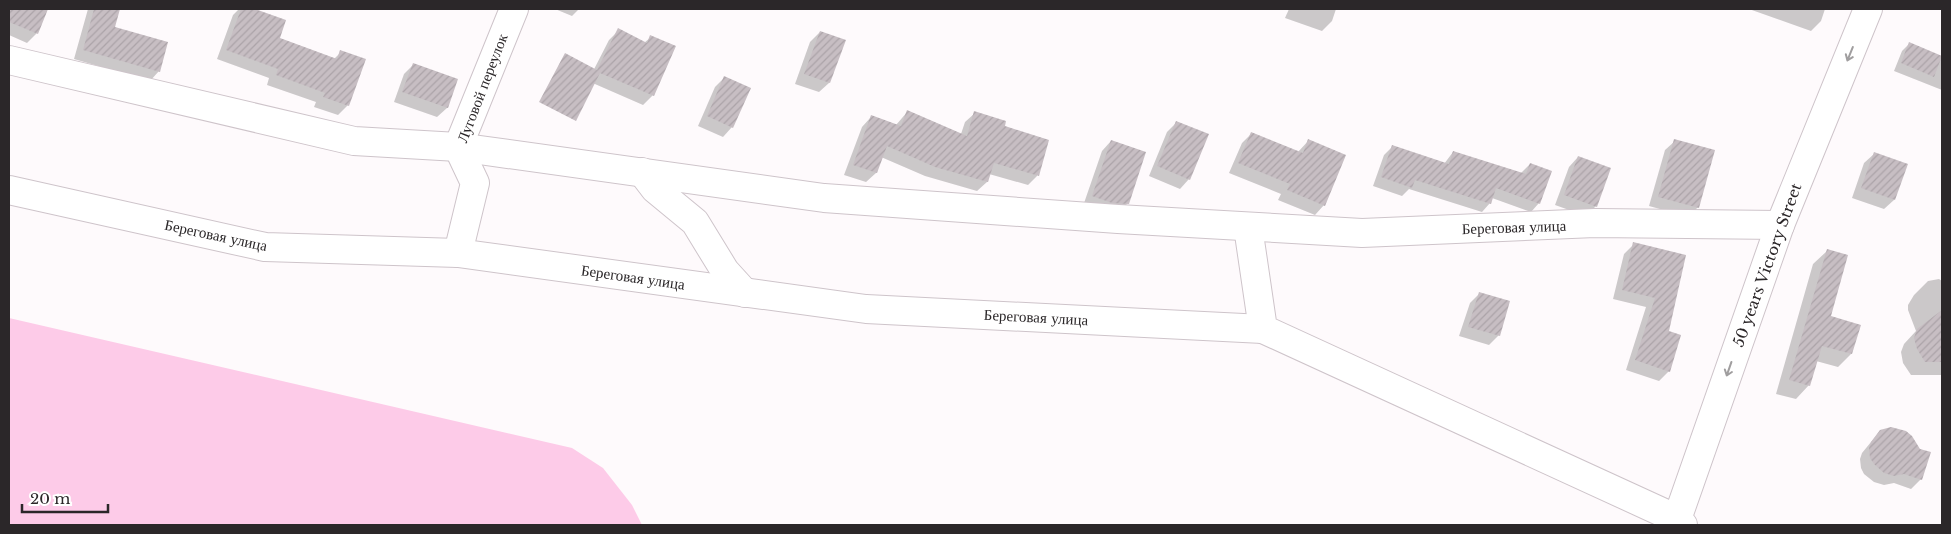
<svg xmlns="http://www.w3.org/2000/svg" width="1951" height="534" font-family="'Libre Baskerville',serif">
	<defs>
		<pattern id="building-hatch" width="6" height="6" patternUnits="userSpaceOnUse" patternTransform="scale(1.25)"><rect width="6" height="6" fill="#c7bec3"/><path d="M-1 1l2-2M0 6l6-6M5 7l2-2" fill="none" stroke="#aba3a8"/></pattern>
	</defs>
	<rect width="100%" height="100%" fill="#fefafc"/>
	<path fill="#fdcbe8" d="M9 318 572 448 603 468 632 505 642 525H9Z"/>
	<g fill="#0003">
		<path d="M9 9H47L37 33 27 43 9 35Z"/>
		<path d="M88 9H119L114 28 159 71 150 81 74 59Z"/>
		<path d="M239 9H251L285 21 278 39 334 59 341 52 348 105 338 115 314 107 316 102 267 85 269 78 217 59 233 15Z"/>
		<path d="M555 9H579L572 16Z"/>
		<path d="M1289 9H1336L1332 21 1322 31 1285 18Z"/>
		<path d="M1749 9H1825L1821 21 1811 31Z"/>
		<path d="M619 30 644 43 651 37 653 95 643 105 588 81 609 40Z"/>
		<path d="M820 32 844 41 829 83 819 92 795 84 810 42Z"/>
		<path d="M1909 44 1942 57V90L1894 71 1902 51Z"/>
		<path d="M414 64 457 80 447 108 437 117 394 102 404 74Z"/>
		<path d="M724 78 732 127 723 137 698 126 715 87Z"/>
		<path d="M908 111 961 134 965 122 975 113 1003 127 1048 140 1037 176 1028 185 989 174 987 182 977 191 925 176 881 157 876 173 866 182 844 175 862 127 871 117 896 125Z"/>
		<path d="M1177 122 1189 179 1180 189 1149 176 1167 132Z"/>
		<path d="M1252 133 1298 152 1309 140 1324 205 1315 215 1278 200 1281 194 1229 173 1242 143Z"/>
		<path d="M1111 141 1128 203 1118 213 1083 206 1102 151Z"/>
		<path d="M1675 141 1698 207 1689 217 1649 206 1665 150Z"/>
		<path d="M1393 146 1444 164 1453 152 1521 173 1530 164 1539 203 1531 212 1492 198 1490 203 1482 212 1409 189 1402 196 1373 186 1384 155Z"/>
		<path d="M1874 154 1894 200 1884 209 1852 198 1864 163Z"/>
		<path d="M1578 157 1596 206 1586 216 1555 205 1569 167Z"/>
		<path d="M1634 244 1685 256 1667 332 1669 371 1659 381 1626 370 1646 307 1613 299 1624 254Z"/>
		<path d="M1827 251 1829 317 1851 354 1838 367 1816 361 1809 385 1796 399 1776 394 1813 264Z"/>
		<path d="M1939 279 1942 281V375H1911L1903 363 1901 352 1904 344 1916 331 1908 310V305L1914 295 1928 281Z"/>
		<path d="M1480 293 1499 335 1489 345 1459 336 1470 303Z"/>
		<path d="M1880 431 1921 479 1911 489 1894 483 1884 485 1874 482 1864 474 1861 468 1860 459 1862 453Z"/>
	</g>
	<g fill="url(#building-hatch)">
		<path d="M9 9H48L38 34 9 22Z"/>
		<path d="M94 9H120L115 27 168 42 160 72 83 50Z"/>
		<path d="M241 9H255L286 20 280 38 337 59 340 50 366 59 349 106 323 97 325 93 276 75 278 69 226 50Z"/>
		<path d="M618 28 647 43 650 35 676 46 654 96 600 73 576 121 539 102 565 53 597 70Z"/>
		<path d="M820 31 846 40 830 83 804 74Z"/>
		<path d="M1909 42 1942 56 1934 77 1901 63Z"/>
		<path d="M413 63 458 79 448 108 402 92Z"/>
		<path d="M724 76 751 88 733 128 707 116Z"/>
		<path d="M907 110 967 136 974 111 1006 121 1005 126 1049 140 1039 176 994 163 988 182 935 167 887 146 877 173 853 165 871 115 901 126Z"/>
		<path d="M1176 121 1209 134 1190 180 1157 166Z"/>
		<path d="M1251 132 1303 153 1308 139 1346 155 1325 206 1287 190 1290 184 1238 163Z"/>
		<path d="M1674 139 1715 150 1699 208 1658 197Z"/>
		<path d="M1111 140 1146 152 1129 204 1112 203 1092 196Z"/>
		<path d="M1392 145 1449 164 1453 151 1526 174 1530 163 1552 171 1540 204 1496 188 1491 204 1415 180 1412 188 1381 177Z"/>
		<path d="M1874 152 1908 164 1895 200 1861 188Z"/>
		<path d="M1578 156 1611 168 1597 207 1564 195Z"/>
		<path d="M1633 242 1686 255 1669 331 1681 335 1670 372 1635 360 1655 298 1622 290Z"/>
		<path d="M1827 249 1848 255 1831 316 1861 325 1852 354 1822 346 1810 386 1789 380Z"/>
		<path d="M1479 292 1510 301 1500 336 1468 327Z"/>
		<path d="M1942 310V362H1925L1917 349 1914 338 1917 329Z"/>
		<path d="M1891 427 1906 431 1912 436 1920 449 1931 452 1922 480 1904 474 1894 476 1884 473 1874 464 1870 458 1869 448 1871 442 1880 430Z"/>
	</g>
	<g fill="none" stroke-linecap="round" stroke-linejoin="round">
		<g stroke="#cec4ca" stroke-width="30">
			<g id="street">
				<path d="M9 60 354 141 458 147 824 198 1118 219 1362 233 1595 223 1780 225"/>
				<path d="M642 172 655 189 695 222 725 271 745 293"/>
				<path d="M9 190 265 247 458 253 866 309 1263 329"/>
				<path d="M1248 227 1263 329 1677 519 1683 525"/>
				<path d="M458 253 475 183 458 147 514 9"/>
			</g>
		</g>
		<g stroke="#cec4ca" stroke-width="30">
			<path id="secondary" d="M1675 525 1780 225 1868 9"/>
		</g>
		<use href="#street" stroke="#fff" stroke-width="28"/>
		<use href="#secondary" stroke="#fff" stroke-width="28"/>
	</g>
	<defs><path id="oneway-shaft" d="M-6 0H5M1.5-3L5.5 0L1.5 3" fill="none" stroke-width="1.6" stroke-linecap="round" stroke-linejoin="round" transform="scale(1.25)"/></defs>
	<g stroke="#a09e9f">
		<use href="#oneway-shaft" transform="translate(1850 54) rotate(112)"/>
		<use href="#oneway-shaft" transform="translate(1729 369) rotate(109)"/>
	</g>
	<g text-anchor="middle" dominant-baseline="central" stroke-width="4" stroke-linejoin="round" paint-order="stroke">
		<g font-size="15" fill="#2b2729" stroke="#fff">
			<text transform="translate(482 88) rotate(-69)">Луговой переулок</text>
			<text transform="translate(1514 227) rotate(-2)">Береговая улица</text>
			<text transform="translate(216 235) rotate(12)">Береговая улица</text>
			<text transform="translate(1767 265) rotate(-70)">50 years Victory Street</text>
			<text transform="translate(633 277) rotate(8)">Береговая улица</text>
			<text transform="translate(1036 317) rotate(3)">Береговая улица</text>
		</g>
	</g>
	<rect width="1951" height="534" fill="none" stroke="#2b2729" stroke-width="20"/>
	<path d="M22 504v8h86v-8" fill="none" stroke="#2b2729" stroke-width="2.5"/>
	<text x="30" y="504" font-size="15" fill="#2b2729" stroke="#ffffff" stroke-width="4" paint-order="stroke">20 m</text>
</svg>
